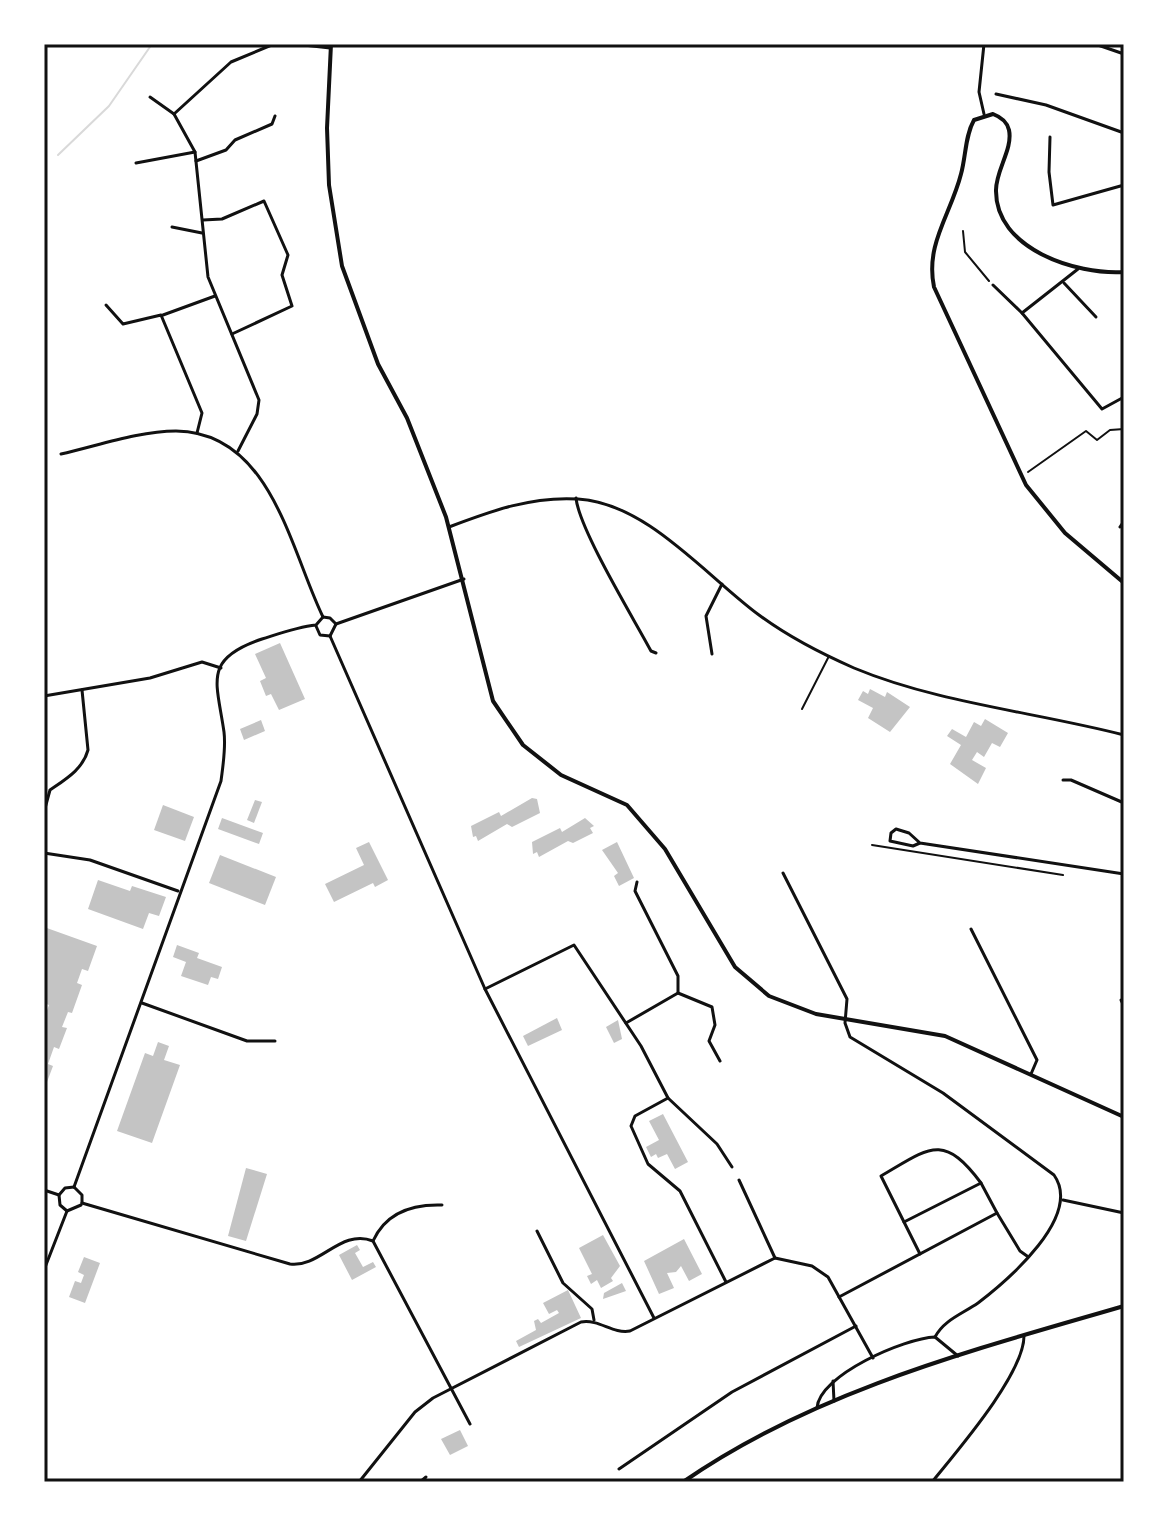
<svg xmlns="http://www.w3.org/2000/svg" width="1168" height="1526" font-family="Bitter,serif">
	<rect width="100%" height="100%" fill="#fff"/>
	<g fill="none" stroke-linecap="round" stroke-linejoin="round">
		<g stroke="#d9d9d9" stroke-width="2">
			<path d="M58 155 109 106 152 44"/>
			<path d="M44 167 46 165"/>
		</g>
	</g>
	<g fill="#c4c4c4">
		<path d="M280 643 305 699 279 710 271 694 266 696 260 681 266 678 255 654Z"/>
		<path d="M870 689 885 697 887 692 910 707 890 732 868 718 873 708 858 700 863 691 868 694Z"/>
		<path d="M985 719 1008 733 1000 747 992 743 984 757 977 752 972 760 986 768 978 784 950 764 961 745 947 736 952 729 966 737 974 722 981 726Z"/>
		<path d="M261 720 265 731 244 740 240 729Z"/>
		<path d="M532 798 537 799 540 813 512 827 507 824 478 841 476 836 473 837 471 826 499 812 501 816Z"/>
		<path d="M255 800 262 802 254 823 247 820Z"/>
		<path d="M163 805 194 817 185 841 154 830Z"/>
		<path d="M222 818 263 833 259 844 218 829Z"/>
		<path d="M585 818 594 826 590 828 593 833 573 843 568 841 539 857 537 852 533 854 532 842 560 828 562 832Z"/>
		<path d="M369 842 388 880 375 887 373 883 334 902 325 884 364 865 356 848Z"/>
		<path d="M617 842 634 878 619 886 614 876 618 873 602 850Z"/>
		<path d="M220 855 276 877 265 905 209 883Z"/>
		<path d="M98 880 130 891 132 886 166 897 159 916 149 913 143 929 88 909Z"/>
		<path d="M44 927 97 946 88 971 82 969 77 983 82 985 72 1013 68 1012 62 1027 67 1028 59 1049 54 1047 48 1064 53 1066 44 1090V1019L49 1005 44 1003Z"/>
		<path d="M177 945 199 953 197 958 222 967 218 979 211 977 208 985 181 976 186 962 173 957Z"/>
		<path d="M557 1018 562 1030 528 1046 523 1036Z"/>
		<path d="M618 1020 622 1039 614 1043 606 1027Z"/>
		<path d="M158 1042 169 1046 164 1060 180 1065 152 1143 117 1131 145 1053 153 1056Z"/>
		<path d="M663 1114 688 1162 675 1169 667 1154 658 1158 656 1154 651 1157 646 1147 659 1140 649 1121Z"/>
		<path d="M246 1168 267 1174 246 1241 228 1236Z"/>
		<path d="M603 1235 620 1266 611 1278 613 1281 601 1288 597 1280 591 1284 587 1276 592 1274 579 1248Z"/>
		<path d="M684 1239 702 1274 689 1281 681 1266 676 1272 667 1273 674 1288 659 1294 644 1261Z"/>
		<path d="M357 1245 360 1250 355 1253 363 1267 373 1262 376 1267 352 1280 339 1255Z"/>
		<path d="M84 1257 100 1263 85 1303 69 1297 75 1281 81 1283 84 1275 78 1272Z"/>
		<path d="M622 1283 626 1291 603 1299 604 1293Z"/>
		<path d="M568 1290 581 1318 519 1347 516 1341 536 1330 534 1321 538 1319 541 1323 559 1313 557 1310 549 1314 543 1303Z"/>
		<path d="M460 1430 468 1446 450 1455 441 1439Z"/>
	</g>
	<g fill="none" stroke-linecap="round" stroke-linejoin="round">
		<g stroke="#111" stroke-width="2">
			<path d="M963 231 965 252 989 281"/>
			<path d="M1028 472 1086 431 1097 440 1110 430 1124 429"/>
			<path d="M872 845 1063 875"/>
		</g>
		<path stroke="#111" stroke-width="2" d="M802 709 829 656"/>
		<g stroke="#111" stroke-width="3">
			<path d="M295 44 330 48"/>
			<path d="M984 44 979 92 984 114"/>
			<path d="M1095 44 1124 54"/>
			<path d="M996 94 1046 105 1124 133"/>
			<path d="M150 97 174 114"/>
			<path d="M1050 137 1049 172 1053 205 1124 185"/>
			<path d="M196 161 226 150 235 140 272 124 275 116"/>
			<path d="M136 163 195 152"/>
			<path d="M203 220 222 219 264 201 288 255 282 275 292 306 232 334"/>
			<path d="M172 227 202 233"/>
			<path d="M1064 283 1096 317"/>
			<path d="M993 285 1022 313 1102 409 1124 397"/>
			<path d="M106 305 123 324 161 315 202 413 197 433"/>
			<path d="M1022 313 1078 269"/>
			<path d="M163 315 215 296"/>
			<path d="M238 451 257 414 259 400 208 277 195 152 174 114 231 62 274 44"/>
			<path d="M61 454C97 446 139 431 176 431 271 432 290 549 323 617"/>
			<path d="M576 498C579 529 634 619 651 651L656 653"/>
			<path d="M449 527C491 511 532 496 578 499 647 503 706 576 759 615 786 635 822 654 854 668 938 703 1035 712 1124 735"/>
			<path d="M1120 527 1124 521"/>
			<path d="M323 617 330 618 336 624 330 636"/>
			<path d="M336 624 464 579"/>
			<path d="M316 626 320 635 330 636"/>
			<path d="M330 636 485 989 654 1318"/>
			<path d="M712 654 706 616 722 584"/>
			<path d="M44 696 150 678 202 662 221 668"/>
			<path d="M1063 780H1071L1124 803"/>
			<path d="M44 812 50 790C66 779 83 769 88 750L82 690"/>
			<path d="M920 843 909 833 896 829 891 833 890 841 913 846 920 843 1124 874"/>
			<path d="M44 853 90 860 178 891"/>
			<path d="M783 873 847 999 845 1023 850 1037 943 1093 1054 1175C1083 1216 1008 1280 978 1303 962 1314 944 1320 935 1337"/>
			<path d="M971 929 1037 1060 1031 1074"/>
			<path d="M485 989 574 945 641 1046 668 1098 717 1144 732 1167"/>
			<path d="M678 993 712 1007 715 1025 709 1041 720 1061"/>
			<path d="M1121 1000 1124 1006"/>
			<path d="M142 1003 247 1041H275"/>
			<path d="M626 1023 678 993V976L635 891 637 882"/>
			<path d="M668 1098 635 1116 631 1126 648 1164 680 1191 726 1282"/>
			<path d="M739 1180 775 1258"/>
			<path d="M74 1187 221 781C223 765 226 748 224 732 217 682 202 659 262 639 281 633 297 627 316 625L323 617"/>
			<path d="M74 1187 82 1195V1203"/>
			<path d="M44 1190 59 1195"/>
			<path d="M1063 1200 1124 1213"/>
			<path d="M82 1203 290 1264C320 1268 341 1228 373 1241L470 1424"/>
			<path d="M67 1211 60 1205 59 1195 65 1188 74 1187"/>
			<path d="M67 1211 81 1205"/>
			<path d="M904 1222 881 1176C929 1148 943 1132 981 1183"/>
			<path d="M537 1231 563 1283 592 1309 594 1320"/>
			<path d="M373 1241C386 1212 412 1204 442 1205"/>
			<path d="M920 1254 904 1222 981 1183 997 1213"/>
			<path d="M44 1270 67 1211"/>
			<path d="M839 1297 997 1213 1020 1251 1027 1256"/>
			<path d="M833 1381 834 1401"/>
			<path d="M817 1408C819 1375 905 1338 935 1337L958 1356"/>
			<path d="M619 1469 732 1392 856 1326"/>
			<path d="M359 1482 415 1412 433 1398 581 1322C600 1319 612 1334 630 1331L775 1258 812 1266 828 1277 873 1358"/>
			<path d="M420 1482 426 1477"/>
			<path d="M932 1482C957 1451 1024 1374 1024 1336"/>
		</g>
		<path stroke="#111" stroke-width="4" d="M331 44 327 128 329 185 342 266 378 364 407 418 446 517 493 701 523 745 561 775 627 805 665 849 735 967 769 996 816 1014 945 1036 1124 1117"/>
		<g stroke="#111" stroke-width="4">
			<path d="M1124 272C1076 275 995 249 996 190 996 170 1013 149 1009 130 1007 121 1001 117 993 114L974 120C965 136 966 156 961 174 951 214 925 244 934 287L1026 485 1065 533 1124 583"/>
			<path d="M683 1482C814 1391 973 1350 1124 1306"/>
		</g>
	</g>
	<rect width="1168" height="1526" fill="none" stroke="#ffffff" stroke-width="92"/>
	<rect x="46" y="46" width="1076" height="1434" fill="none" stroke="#111" stroke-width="3"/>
</svg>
